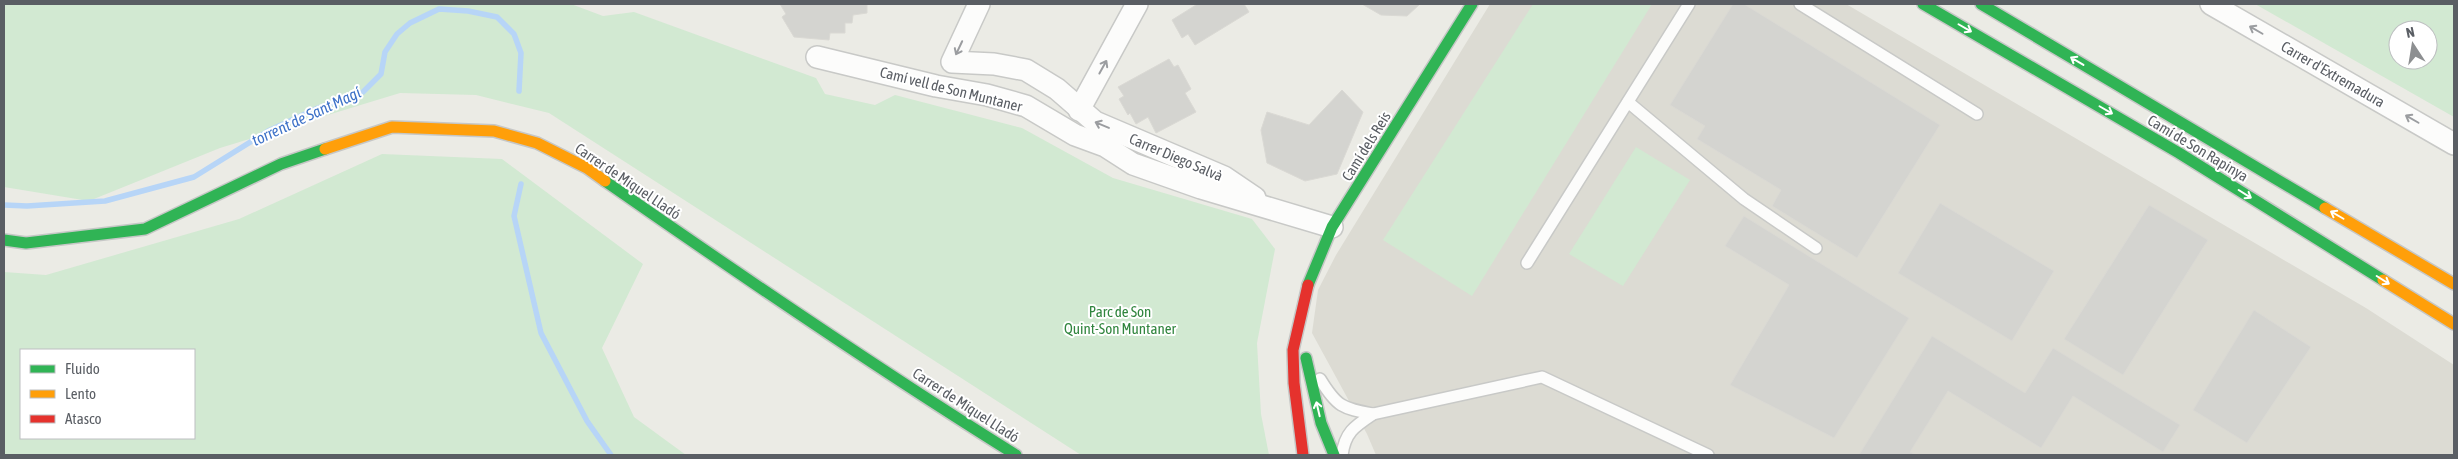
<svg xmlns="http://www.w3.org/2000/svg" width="2458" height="459" font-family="'Asap Condensed',sans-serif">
	<rect width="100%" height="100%" fill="#ebebe5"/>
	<path fill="#dcdbd3" d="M1490 4H1846L2366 308 2454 365V455H1376L1367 434 1312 333 1318 290 1336 255Z"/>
	<g fill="#d2e9d2" fill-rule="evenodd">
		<path d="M4 4H571L603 16 634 12 816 78 825 94 875 105 895 95 1022 128 1113 178 1252 219 1275 249 1257 343 1261 414 1269 455H1081L549 113 476 95 400 93 220 148 89 201 4 187Z"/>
		<path d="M1533 4H1652L1472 296 1383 240Z"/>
		<path d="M2255 4H2454V117ZM2398 30H2428V60H2398Z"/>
		<path d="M1636 147 1690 180 1623 286 1569 254Z"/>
		<path d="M382 154 502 159 643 264 602 348 634 417 686 455H4V272L46 275 239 219ZM21 350H194V438H21Z"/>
	</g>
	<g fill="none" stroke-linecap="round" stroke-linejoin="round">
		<g stroke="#b7d5f7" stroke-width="5.5">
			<path d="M521 184 514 216 541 333 587 421 611 455"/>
			<path d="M4 205 27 206 105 201 194 177 268 131 318 108 363 92 381 74 385 52 397 34 410 23 439 9 468 11 497 17 514 34 521 53 519 91"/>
		</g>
	</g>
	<g fill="#d4d4d0" stroke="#dad9d4">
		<path d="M780 4H867V13L853 15 852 23H845V33H830L829 40 794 37 782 17 786 14Z"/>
		<path d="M1195 4H1244L1249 12 1195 45 1188 34 1182 38 1172 20 1196 5Z"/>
		<path d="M1362 4H1420L1407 16 1381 15Z"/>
		<path d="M1733 4H1744L1940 125 1857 258 1772 206 1781 190 1697 139 1705 126 1670 105Z"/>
		<path d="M1169 59 1174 67 1178 65 1191 89 1185 93 1196 112 1156 133 1148 117 1136 124 1130 113 1128 115 1119 99 1124 96 1118 87Z"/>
		<path d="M1342 90 1363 112 1337 174 1305 181 1267 163 1261 130 1267 112 1309 125Z"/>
		<path d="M1940 203 2054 271 2012 341 1898 273Z"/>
		<path d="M2149 205 2208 240 2123 375 2064 339Z"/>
		<path d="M1744 216 1909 318 1834 438 1730 385 1789 285 1725 246Z"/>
		<path d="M2254 310 2311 347 2247 443 2193 410Z"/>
		<path d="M1932 336 2025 393 2053 348 2180 425 2163 452 2073 396 2041 448 1948 391 1910 452 1916 455H1859Z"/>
	</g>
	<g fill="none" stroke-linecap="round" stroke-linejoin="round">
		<g stroke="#c8c9c7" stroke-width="14">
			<g id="lane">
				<path d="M1800 4 1977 114"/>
				<path d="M1628 102 1744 199 1816 248"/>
				<path d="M1527 263 1689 4"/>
				<path d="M1320 379C1337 407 1342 408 1373 414"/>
				<path d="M1342 455C1345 432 1355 426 1373 414L1542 377 1708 455"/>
			</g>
		</g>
		<g stroke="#c8c9c7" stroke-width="24">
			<g id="street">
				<path d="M979 4 952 62 994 64 1026 70 1057 89 1095 122 1224 177 1255 198"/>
				<path d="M2211 4 2454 144"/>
				<path d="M817 57 936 86 987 95 1026 106 1075 135 1105 146 1133 164 1201 188 1332 227"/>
				<path d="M1079 110 1137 4"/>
			</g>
		</g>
		<g stroke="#c6c7c6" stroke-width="14">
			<g id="fast">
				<path d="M1923 4 2179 153 2383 280"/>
				<path d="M1981 4 2325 208"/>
				<path d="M605 181C740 275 876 368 1016 455"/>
				<path d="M4 240 26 243 145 229 281 164 325 149"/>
				<path d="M1308 285 1332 227 1472 4"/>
				<path d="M1306 358 1321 423 1334 455"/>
			</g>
		</g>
		<g stroke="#c6c7c6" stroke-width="14">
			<g id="slow">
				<path d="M325 149 392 127 494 131 537 143 587 168 605 181"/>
				<path d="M2325 208 2454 284"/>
				<path d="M2383 280 2454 324"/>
			</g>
		</g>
		<g stroke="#c6c7c6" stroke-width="14">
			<path id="jam" d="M1303 455 1294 383 1293 350 1308 285"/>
		</g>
		<use href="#lane" stroke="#fcfcfb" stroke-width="11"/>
		<use href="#street" stroke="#fcfcfb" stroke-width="21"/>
		<use href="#fast" stroke="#30b455" stroke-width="11"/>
		<use href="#slow" stroke="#ff9f0a" stroke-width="11"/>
		<use href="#jam" stroke="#e5322d" stroke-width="11"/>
	</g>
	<defs><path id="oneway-shaft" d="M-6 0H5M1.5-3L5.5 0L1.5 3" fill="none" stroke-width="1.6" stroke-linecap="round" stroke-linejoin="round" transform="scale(1.25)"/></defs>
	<g stroke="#fff">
		<use href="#oneway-shaft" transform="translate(1965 28) rotate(30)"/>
		<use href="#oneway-shaft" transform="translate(2077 61) rotate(-149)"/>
		<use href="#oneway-shaft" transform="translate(2106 110) rotate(30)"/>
		<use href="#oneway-shaft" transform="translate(2245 194) rotate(32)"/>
		<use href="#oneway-shaft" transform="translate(2337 215) rotate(-150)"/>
		<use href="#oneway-shaft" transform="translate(2383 280) rotate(32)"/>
		<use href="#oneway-shaft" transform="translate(1318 409) rotate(-103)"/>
	</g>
	<g stroke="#9b9da0">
		<use href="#oneway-shaft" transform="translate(2256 30) rotate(-150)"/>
		<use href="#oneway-shaft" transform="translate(959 48) rotate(115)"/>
		<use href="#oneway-shaft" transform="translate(1103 67) rotate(-61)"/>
		<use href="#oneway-shaft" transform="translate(2412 119) rotate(-150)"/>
		<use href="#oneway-shaft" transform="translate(1102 125) rotate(-157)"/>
	</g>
	<g text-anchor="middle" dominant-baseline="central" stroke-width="4" stroke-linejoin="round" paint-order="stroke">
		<g font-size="15" fill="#5a5e64" stroke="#fff">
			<text transform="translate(2333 74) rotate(30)">Carrer d'Extremadura</text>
			<text transform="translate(951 89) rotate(14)">Camí vell de Son Muntaner</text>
			<text transform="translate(1366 146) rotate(-58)">Camí dels Reis</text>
			<text transform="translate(2198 148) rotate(31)">Camí de Son Rapinya</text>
			<text transform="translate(1176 157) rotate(23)">Carrer Diego Salvà</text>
			<text transform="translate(628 181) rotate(34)">Carrer de Miquel Lladó</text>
			<text transform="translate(966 405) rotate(33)">Carrer de Miquel Lladó</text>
		</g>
		<g font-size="15" fill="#30853e" stroke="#fff">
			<text x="1120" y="311">Parc de Son<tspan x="1120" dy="17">Quint-Son Muntaner</tspan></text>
		</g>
		<g font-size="16" font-style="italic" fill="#3e72c8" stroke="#fff">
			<text transform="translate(306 116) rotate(-25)">torrent de Sant Magí</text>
		</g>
	</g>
	<rect width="2458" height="459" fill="none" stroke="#5a5e64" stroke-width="10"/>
	<rect x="20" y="349" width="175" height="90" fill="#ffffff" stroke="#bdbfc1"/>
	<rect x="30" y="365" width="25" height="8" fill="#30b455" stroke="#bdbfc1"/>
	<text x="65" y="374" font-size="15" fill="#5a5e64">Fluido</text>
	<rect x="30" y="390" width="25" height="8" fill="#ff9f0a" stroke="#bdbfc1"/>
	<text x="65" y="399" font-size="15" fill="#5a5e64">Lento</text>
	<rect x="30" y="415" width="25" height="8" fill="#e5322d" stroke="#bdbfc1"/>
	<text x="65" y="424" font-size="15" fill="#5a5e64">Atasco</text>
	<g transform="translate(2413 45) rotate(348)"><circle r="24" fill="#ffffff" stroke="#bdbfc1"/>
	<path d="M0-4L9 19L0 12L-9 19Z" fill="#8d8f91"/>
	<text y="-8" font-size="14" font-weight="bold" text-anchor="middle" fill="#5a5e64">N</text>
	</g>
</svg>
